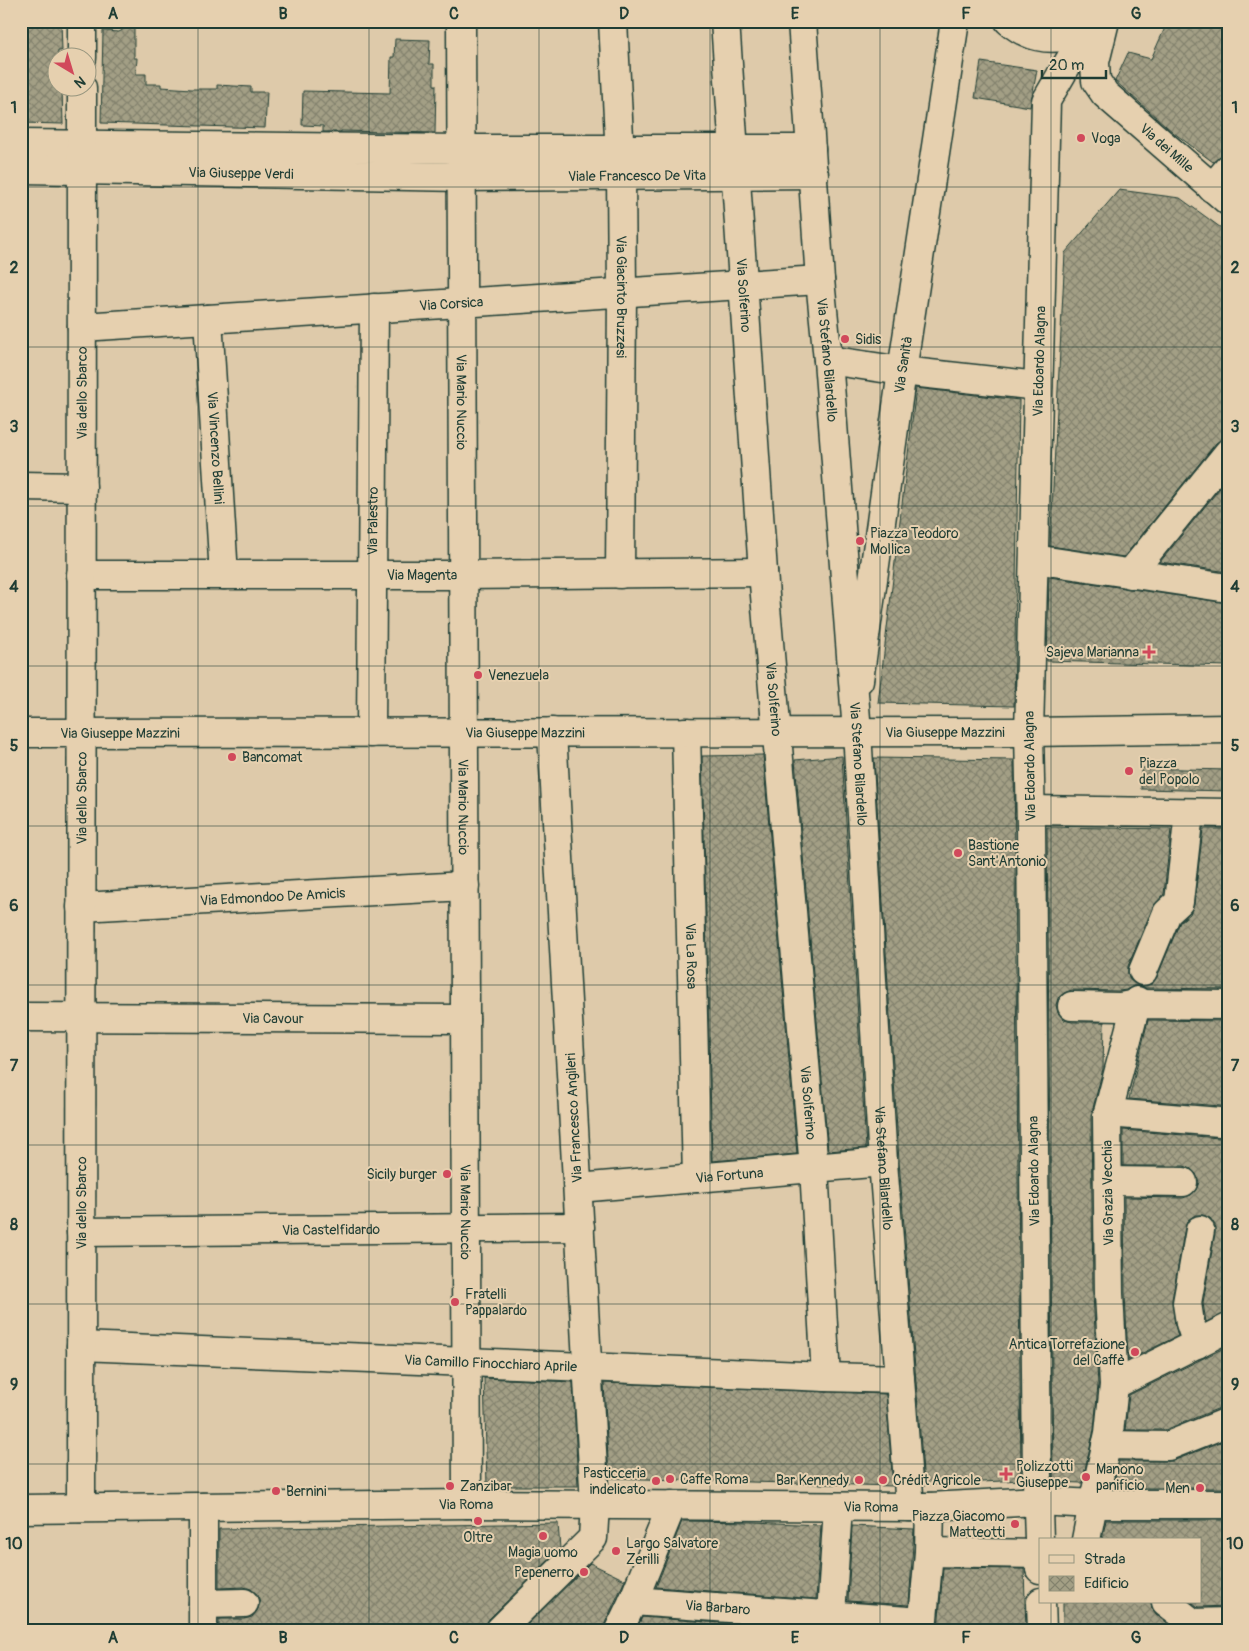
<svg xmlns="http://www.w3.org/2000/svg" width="1249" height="1651" font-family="Pangolin,sans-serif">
	<defs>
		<pattern id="building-cross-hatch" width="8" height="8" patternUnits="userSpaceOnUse" patternTransform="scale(1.25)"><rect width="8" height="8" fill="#a39f85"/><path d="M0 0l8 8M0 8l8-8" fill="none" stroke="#84836e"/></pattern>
	</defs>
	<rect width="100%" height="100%" fill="#decaaa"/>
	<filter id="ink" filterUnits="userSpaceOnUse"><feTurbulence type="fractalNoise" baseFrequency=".02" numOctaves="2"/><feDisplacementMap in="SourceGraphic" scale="10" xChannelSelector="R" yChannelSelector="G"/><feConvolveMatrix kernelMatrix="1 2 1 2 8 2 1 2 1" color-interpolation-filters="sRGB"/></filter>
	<g filter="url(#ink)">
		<g fill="url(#building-cross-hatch)" stroke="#1f3d34">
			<path d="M21 21H61L62 51H58V88H62L63 124 21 123Z"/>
			<path d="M1168 21H1228V151L1213 162 1174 133 1115 81 1128 53 1151 59Z"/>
			<path d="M134 23V58H137L136 74H146V84H161V87L192 89H217V85L251 87V92H267L265 128 101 123 103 31 119 32Z"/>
			<path d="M395 39 430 40 429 64H434V85H436L435 133 341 131V132H323V126L302 125 303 91 390 93 391 57H394Z"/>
			<path d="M981 62 1037 70 1030 107 975 98Z"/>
			<path d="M1119 190 1180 198 1228 233V438L1222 439 1216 443 1124 557 1050 546 1065 253Z"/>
			<path d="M916 388 1019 400 1014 706 878 703Z"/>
			<path d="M1228 478V572L1160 562Z"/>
			<path d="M1049 577 1228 603V666L1047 661Z"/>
			<path d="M763 755 797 1154 712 1161 702 756Z"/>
			<path d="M842 756 866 1148 828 1151 795 760Z"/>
			<path d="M874 758 1014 760 1021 1480 924 1485 899 1161Z"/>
			<path d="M1141 768 1228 770V791L1141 789Z"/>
			<path d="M1047 827 1171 829 1164 894 1153 907 1128 966V974L1130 980 1140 986H1133L1126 990 1119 991 1072 990 1064 993 1058 998 1056 1005 1058 1013 1064 1020 1072 1022H1104L1103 1069 1091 1116 1093 1294 1098 1385 1094 1430 1082 1483 1053 1482Z"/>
			<path d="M1203 829H1228V989L1146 988 1141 986 1152 984 1157 977 1180 922 1190 914 1194 904Z"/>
			<path d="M1148 1020 1228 1021V1109L1221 1106 1129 1099Z"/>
			<path d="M1123 1130 1219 1138 1228 1135V1313L1206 1322 1203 1303 1215 1233V1225L1210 1218 1203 1215H1195L1188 1220 1185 1227 1172 1300 1175 1325 1178 1336 1128 1360 1125 1293 1124 1197 1183 1198 1191 1195 1196 1190 1199 1182 1196 1174 1191 1169 1184 1166H1123Z"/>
			<path d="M1228 1346V1407H1222L1165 1430H1125L1129 1395Z"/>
			<path d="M484 1378 573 1382 578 1486H487Z"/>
			<path d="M604 1383 886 1394 893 1486 609 1478Z"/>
			<path d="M1228 1439V1488H1113L1119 1461H1173Z"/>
			<path d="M1106 1520H1228V1606L1198 1607 1192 1602H1200V1540H1102Z"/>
			<path d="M682 1521 753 1522 821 1525 816 1599 656 1587Z"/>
			<path d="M558 1523 560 1549 489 1619 485 1625V1630H219V1619H244L252 1617 257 1611 260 1603 258 1595 251 1589 244 1587 219 1588V1529Z"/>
			<path d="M852 1526 914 1529 909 1605 848 1601Z"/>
			<path d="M590 1563 625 1580 605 1623 604 1630H522Z"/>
			<path d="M943 1568 1024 1569 1026 1630H938Z"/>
			<path d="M1063 1602H1151L1152 1608 1156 1614 1176 1630H1063Z"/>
			<path d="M642 1617 813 1630H636Z"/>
		</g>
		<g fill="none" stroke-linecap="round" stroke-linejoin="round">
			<g stroke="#1f3d34" stroke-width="31">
				<g id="minor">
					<path id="s1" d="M461 21C461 515 465 1009 467 1504"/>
					<path id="s2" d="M613 21 621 176 622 292 620 574"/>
					<path id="s3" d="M725 21 763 572 814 1168 826 1377"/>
					<path id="s4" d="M1105 21 1095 62 1096 81 1105 94 1228 201"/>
					<path d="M82 58V21"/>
					<path d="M21 144 461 149H811"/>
					<path id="s5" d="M21 169 462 177 814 174"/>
					<path d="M1212 188 1228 169"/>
					<path id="s6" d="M208 319 224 575"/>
					<path id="s7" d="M82 327 820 280"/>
					<path d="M828 360 902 371 1038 386"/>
					<path d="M21 486 82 487"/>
					<path d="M1034 559 1228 588"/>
					<path d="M1130 574 1228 453"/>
					<path id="s8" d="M81 575H461L763 572"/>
					<path id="s9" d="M859 680 902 371 955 21"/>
					<path id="s10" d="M686 732 697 1178"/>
					<path d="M1029 732 1228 729"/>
					<path id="s11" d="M371 733 374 308"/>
					<path d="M1031 810 1228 813"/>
					<path id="s12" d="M81 907 465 886"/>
					<path d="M1143 971 1167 913 1179 902 1189 813"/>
					<path d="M1072 1006 1120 1007 1136 1004 1228 1005"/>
					<path id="s13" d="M21 1017 465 1019"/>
					<path d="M1108 1113 1220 1122"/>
					<path d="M1108 1181 1183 1182"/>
					<path id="s14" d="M578 1188 883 1162"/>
					<path id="s15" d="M81 1232 580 1227"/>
					<path d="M1197 1344 1190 1323 1187 1303 1200 1230"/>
					<path id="s16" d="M81 1346 826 1377 900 1379"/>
					<path d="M1114 1385 1109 1294 1107 1116 1137 1001"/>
					<path d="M1106 1445 1168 1446 1228 1422"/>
					<path d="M930 1507 1038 1501 1093 1504 1109 1433 1114 1385 1228 1328"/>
					<path id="s17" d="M81 1508 82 88"/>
					<path id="s18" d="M21 1509 467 1504 910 1507"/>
					<path d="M1086 1540 1093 1504H1228"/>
					<path d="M929 1552 1040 1554"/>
					<path id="s19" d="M633 1601 922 1622"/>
					<path d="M1166 1602 1193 1623 1196 1630"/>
					<path d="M203 1604 244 1603"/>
					<path d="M1193 1623 1228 1622"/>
					<path d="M203 1630V1507"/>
					<path d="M500 1630 593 1538 595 1505 552 732"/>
					<path d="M619 1630 633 1601 672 1505"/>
					<path d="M830 1630 838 1507"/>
				</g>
			</g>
			<g stroke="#1f3d34" stroke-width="31">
				<g id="major">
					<path id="s20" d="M802 21 820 280 828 360 857 732 883 1162 910 1507H930L929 1552 922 1630"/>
					<path d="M1009 21C1014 25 1020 30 1026 32 1047 42 1077 39 1094 22"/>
					<path id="s21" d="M21 733 1029 732"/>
					<path id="s22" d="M1040 1569 1037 1480 1031 827 1029 732 1046 101 1089 27"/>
					<path d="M1041 1602 1042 1630"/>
				</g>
			</g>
			<use href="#minor" stroke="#e6d0af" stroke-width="28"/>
			<use href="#major" stroke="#e6d0af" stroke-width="28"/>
		</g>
	</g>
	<path fill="none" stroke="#1f3d34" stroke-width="1" stroke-opacity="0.55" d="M198 21V1630M369 21V1630M539 21V1630M710 21V1630M880 21V1630M1051 21V1540M21 187H1228M21 347H1228M21 506H1228M21 666H1228M21 826H1228M21 985H1228M21 1145H1228M21 1304H1228M21 1464H1228M1051 1602V1630"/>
	<g fill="#d1495b" stroke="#e6d0af" stroke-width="2">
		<circle cx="1081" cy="138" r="5"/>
		<circle cx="845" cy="339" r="5"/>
		<circle cx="860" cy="541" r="5"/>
		<path d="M1146.5 644.5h5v5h5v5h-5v5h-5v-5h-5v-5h5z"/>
		<circle cx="478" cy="675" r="5"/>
		<circle cx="232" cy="757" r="5"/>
		<circle cx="1129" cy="771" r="5"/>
		<circle cx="958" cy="853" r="5"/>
		<circle cx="447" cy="1174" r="5"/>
		<circle cx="455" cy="1302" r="5"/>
		<circle cx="1135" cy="1352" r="5"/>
		<path d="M1003.5 1466.5h5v5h5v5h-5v5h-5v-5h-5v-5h5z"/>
		<circle cx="1086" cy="1477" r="5"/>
		<circle cx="670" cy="1479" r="5"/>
		<circle cx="859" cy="1480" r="5"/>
		<circle cx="883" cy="1480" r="5"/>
		<circle cx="656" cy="1481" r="5"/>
		<circle cx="450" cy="1486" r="5"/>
		<circle cx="1200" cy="1488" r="5"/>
		<circle cx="276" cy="1491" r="5"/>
		<circle cx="478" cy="1521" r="5"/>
		<circle cx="1015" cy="1524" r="5"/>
		<circle cx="543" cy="1536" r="5"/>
		<circle cx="616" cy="1551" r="5"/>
		<circle cx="584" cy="1572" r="5"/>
	</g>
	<g text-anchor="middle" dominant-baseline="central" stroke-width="4" stroke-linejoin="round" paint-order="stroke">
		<g font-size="14" fill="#1f3d34" stroke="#e6d0af" text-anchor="start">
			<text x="1091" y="138">Voga</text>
			<text x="855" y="339">Sidis</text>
			<text x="870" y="533">Piazza Teodoro<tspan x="870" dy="16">Mollica</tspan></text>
			<text x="1139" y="652" text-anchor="end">Sajeva Marianna</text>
			<text x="488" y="675">Venezuela</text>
			<text x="242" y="757">Bancomat</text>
			<text x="1139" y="763">Piazza<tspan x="1139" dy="16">del Popolo</tspan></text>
			<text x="968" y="845">Bastione<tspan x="968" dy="16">Sant'Antonio</tspan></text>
			<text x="437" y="1174" text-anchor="end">Sicily burger</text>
			<text x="465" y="1294">Fratelli<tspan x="465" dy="16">Pappalardo</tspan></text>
			<text x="1125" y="1344" text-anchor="end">Antica Torrefazione<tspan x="1125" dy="16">del Caffè</tspan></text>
			<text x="1016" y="1466">Polizzotti<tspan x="1016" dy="16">Giuseppe</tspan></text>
			<text x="1096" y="1469">Manono<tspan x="1096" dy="16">panificio</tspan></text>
			<text x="646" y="1473" text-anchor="end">Pasticceria<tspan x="646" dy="16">indelicato</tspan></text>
			<text x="680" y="1479">Caffe Roma</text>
			<text x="849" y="1480" text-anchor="end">Bar Kennedy</text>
			<text x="893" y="1480">Crédit Agricole</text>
			<text x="460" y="1486">Zanzibar</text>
			<text x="1190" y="1488" text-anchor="end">Men</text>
			<text x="286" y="1491">Bernini</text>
			<text x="1005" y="1516" text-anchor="end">Piazza Giacomo<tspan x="1005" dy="16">Matteotti</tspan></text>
			<text x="478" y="1537" text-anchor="middle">Oltre</text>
			<text x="626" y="1543">Largo Salvatore<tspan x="626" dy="16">Zerilli</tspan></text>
			<text x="543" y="1552" text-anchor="middle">Magia uomo</text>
			<text x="574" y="1572" text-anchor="end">Pepenerro</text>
		</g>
		<g font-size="14" fill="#1f3d34" stroke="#e6d0af">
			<text stroke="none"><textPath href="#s4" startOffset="159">Via dei Mille</textPath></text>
			<text stroke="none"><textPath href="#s5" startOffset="220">Via Giuseppe Verdi</textPath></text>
			<text stroke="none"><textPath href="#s5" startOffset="616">Viale Francesco De Vita</textPath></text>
			<text stroke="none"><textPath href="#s3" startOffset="275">Via Solferino</textPath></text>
			<text stroke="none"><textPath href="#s2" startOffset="276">Via Giacinto Bruzzesi</textPath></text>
			<text stroke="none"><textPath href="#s7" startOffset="370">Via Corsica</textPath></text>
			<text stroke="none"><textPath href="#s20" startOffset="340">Via Stefano Bilardello</textPath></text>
			<text stroke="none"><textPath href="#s22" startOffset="1208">Via Edoardo Alagna</textPath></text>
			<text stroke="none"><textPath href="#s9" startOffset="318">Via Sanità</textPath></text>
			<text stroke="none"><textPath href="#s17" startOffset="1115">Via dello Sbarco</textPath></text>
			<text stroke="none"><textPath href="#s1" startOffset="381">Via Mario Nuccio</textPath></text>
			<text stroke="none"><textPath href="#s6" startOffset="129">Via Vincenzo Bellini</textPath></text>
			<text stroke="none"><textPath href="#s11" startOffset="212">Via Palestro</textPath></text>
			<text stroke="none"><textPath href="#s8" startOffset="341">Via Magenta</textPath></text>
			<text stroke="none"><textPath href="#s3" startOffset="680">Via Solferino</textPath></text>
			<text stroke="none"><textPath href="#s21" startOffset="924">Via Giuseppe Mazzini</textPath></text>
			<text stroke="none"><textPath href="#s21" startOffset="99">Via Giuseppe Mazzini</textPath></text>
			<text stroke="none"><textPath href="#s21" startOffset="504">Via Giuseppe Mazzini</textPath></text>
			<text stroke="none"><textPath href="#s20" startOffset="745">Via Stefano Bilardello</textPath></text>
			<text transform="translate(1030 766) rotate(-91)">Via Edoardo Alagna</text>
			<text stroke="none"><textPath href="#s17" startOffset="710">Via dello Sbarco</textPath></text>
			<text stroke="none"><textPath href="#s1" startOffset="786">Via Mario Nuccio</textPath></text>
			<text stroke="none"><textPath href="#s12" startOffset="192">Via Edmondoo De Amicis</textPath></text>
			<text stroke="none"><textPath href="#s10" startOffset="224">Via La Rosa</textPath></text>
			<text stroke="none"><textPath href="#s13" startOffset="252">Via Cavour</textPath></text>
			<text stroke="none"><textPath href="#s3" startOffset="1085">Via Solferino</textPath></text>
			<text transform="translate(574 1118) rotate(-93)">Via Francesco Angileri</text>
			<text stroke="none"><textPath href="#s20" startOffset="1150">Via Stefano Bilardello</textPath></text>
			<text transform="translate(1034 1171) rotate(-91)">Via Edoardo Alagna</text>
			<text stroke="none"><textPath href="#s14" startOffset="152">Via Fortuna</textPath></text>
			<text transform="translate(1108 1193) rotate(-91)">Via Grazia Vecchia</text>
			<text stroke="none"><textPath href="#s17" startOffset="305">Via dello Sbarco</textPath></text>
			<text stroke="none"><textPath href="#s1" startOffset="1191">Via Mario Nuccio</textPath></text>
			<text stroke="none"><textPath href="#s15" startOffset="250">Via Castelfidardo</textPath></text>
			<text stroke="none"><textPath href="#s16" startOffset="410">Via Camillo Finocchiaro Aprile</textPath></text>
			<text stroke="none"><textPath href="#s18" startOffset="445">Via Roma</textPath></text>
			<text stroke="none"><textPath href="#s18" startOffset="850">Via Roma</textPath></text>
			<text stroke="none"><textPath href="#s19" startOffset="85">Via Barbaro</textPath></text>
		</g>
	</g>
	<rect width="1249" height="1651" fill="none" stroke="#e6d0af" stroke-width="55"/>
	<rect x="1039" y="1538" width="162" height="65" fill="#e6d0af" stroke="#96957e"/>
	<rect x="1049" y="1555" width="25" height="8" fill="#e6d0af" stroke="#96957e"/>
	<text x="1084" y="1564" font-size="15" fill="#1f3d34">Strada</text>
	<rect x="1049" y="1576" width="25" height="15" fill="url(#building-cross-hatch)" stroke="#96957e"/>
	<text x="1084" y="1588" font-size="15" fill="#1f3d34">Edificio</text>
	<g transform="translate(72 72) rotate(142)"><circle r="24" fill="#e6d0af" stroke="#96957e"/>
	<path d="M0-4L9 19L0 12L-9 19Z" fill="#d1495b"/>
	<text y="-8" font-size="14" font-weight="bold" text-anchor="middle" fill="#1f3d34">N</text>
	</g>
	<path d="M1042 70v8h64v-8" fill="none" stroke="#1f3d34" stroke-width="2.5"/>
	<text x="1049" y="70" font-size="15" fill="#1f3d34" stroke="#e6d0af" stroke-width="4" paint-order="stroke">20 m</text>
	<rect x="28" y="28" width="1194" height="1596" fill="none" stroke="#1f3d34" stroke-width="2"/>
	<g font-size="16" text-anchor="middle" font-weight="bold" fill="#1f3d34">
		<text x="113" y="19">A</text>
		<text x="283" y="19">B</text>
		<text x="454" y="19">C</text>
		<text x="624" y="19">D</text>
		<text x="795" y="19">E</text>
		<text x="966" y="19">F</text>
		<text x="1136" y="19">G</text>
		<text x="14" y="113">1</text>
		<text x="1235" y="113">1</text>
		<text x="14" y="273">2</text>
		<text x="1235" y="273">2</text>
		<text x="14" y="432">3</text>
		<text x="1235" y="432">3</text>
		<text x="14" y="592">4</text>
		<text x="1235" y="592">4</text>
		<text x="14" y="751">5</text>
		<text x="1235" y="751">5</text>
		<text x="14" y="911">6</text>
		<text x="1235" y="911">6</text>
		<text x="14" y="1071">7</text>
		<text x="1235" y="1071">7</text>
		<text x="14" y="1230">8</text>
		<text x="1235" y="1230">8</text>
		<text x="14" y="1390">9</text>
		<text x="1235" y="1390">9</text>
		<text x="14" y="1549">10</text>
		<text x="1235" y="1549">10</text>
		<text x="113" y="1643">A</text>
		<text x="283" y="1643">B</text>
		<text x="454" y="1643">C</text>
		<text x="624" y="1643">D</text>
		<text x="795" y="1643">E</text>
		<text x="966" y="1643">F</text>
		<text x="1136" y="1643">G</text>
	</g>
</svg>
